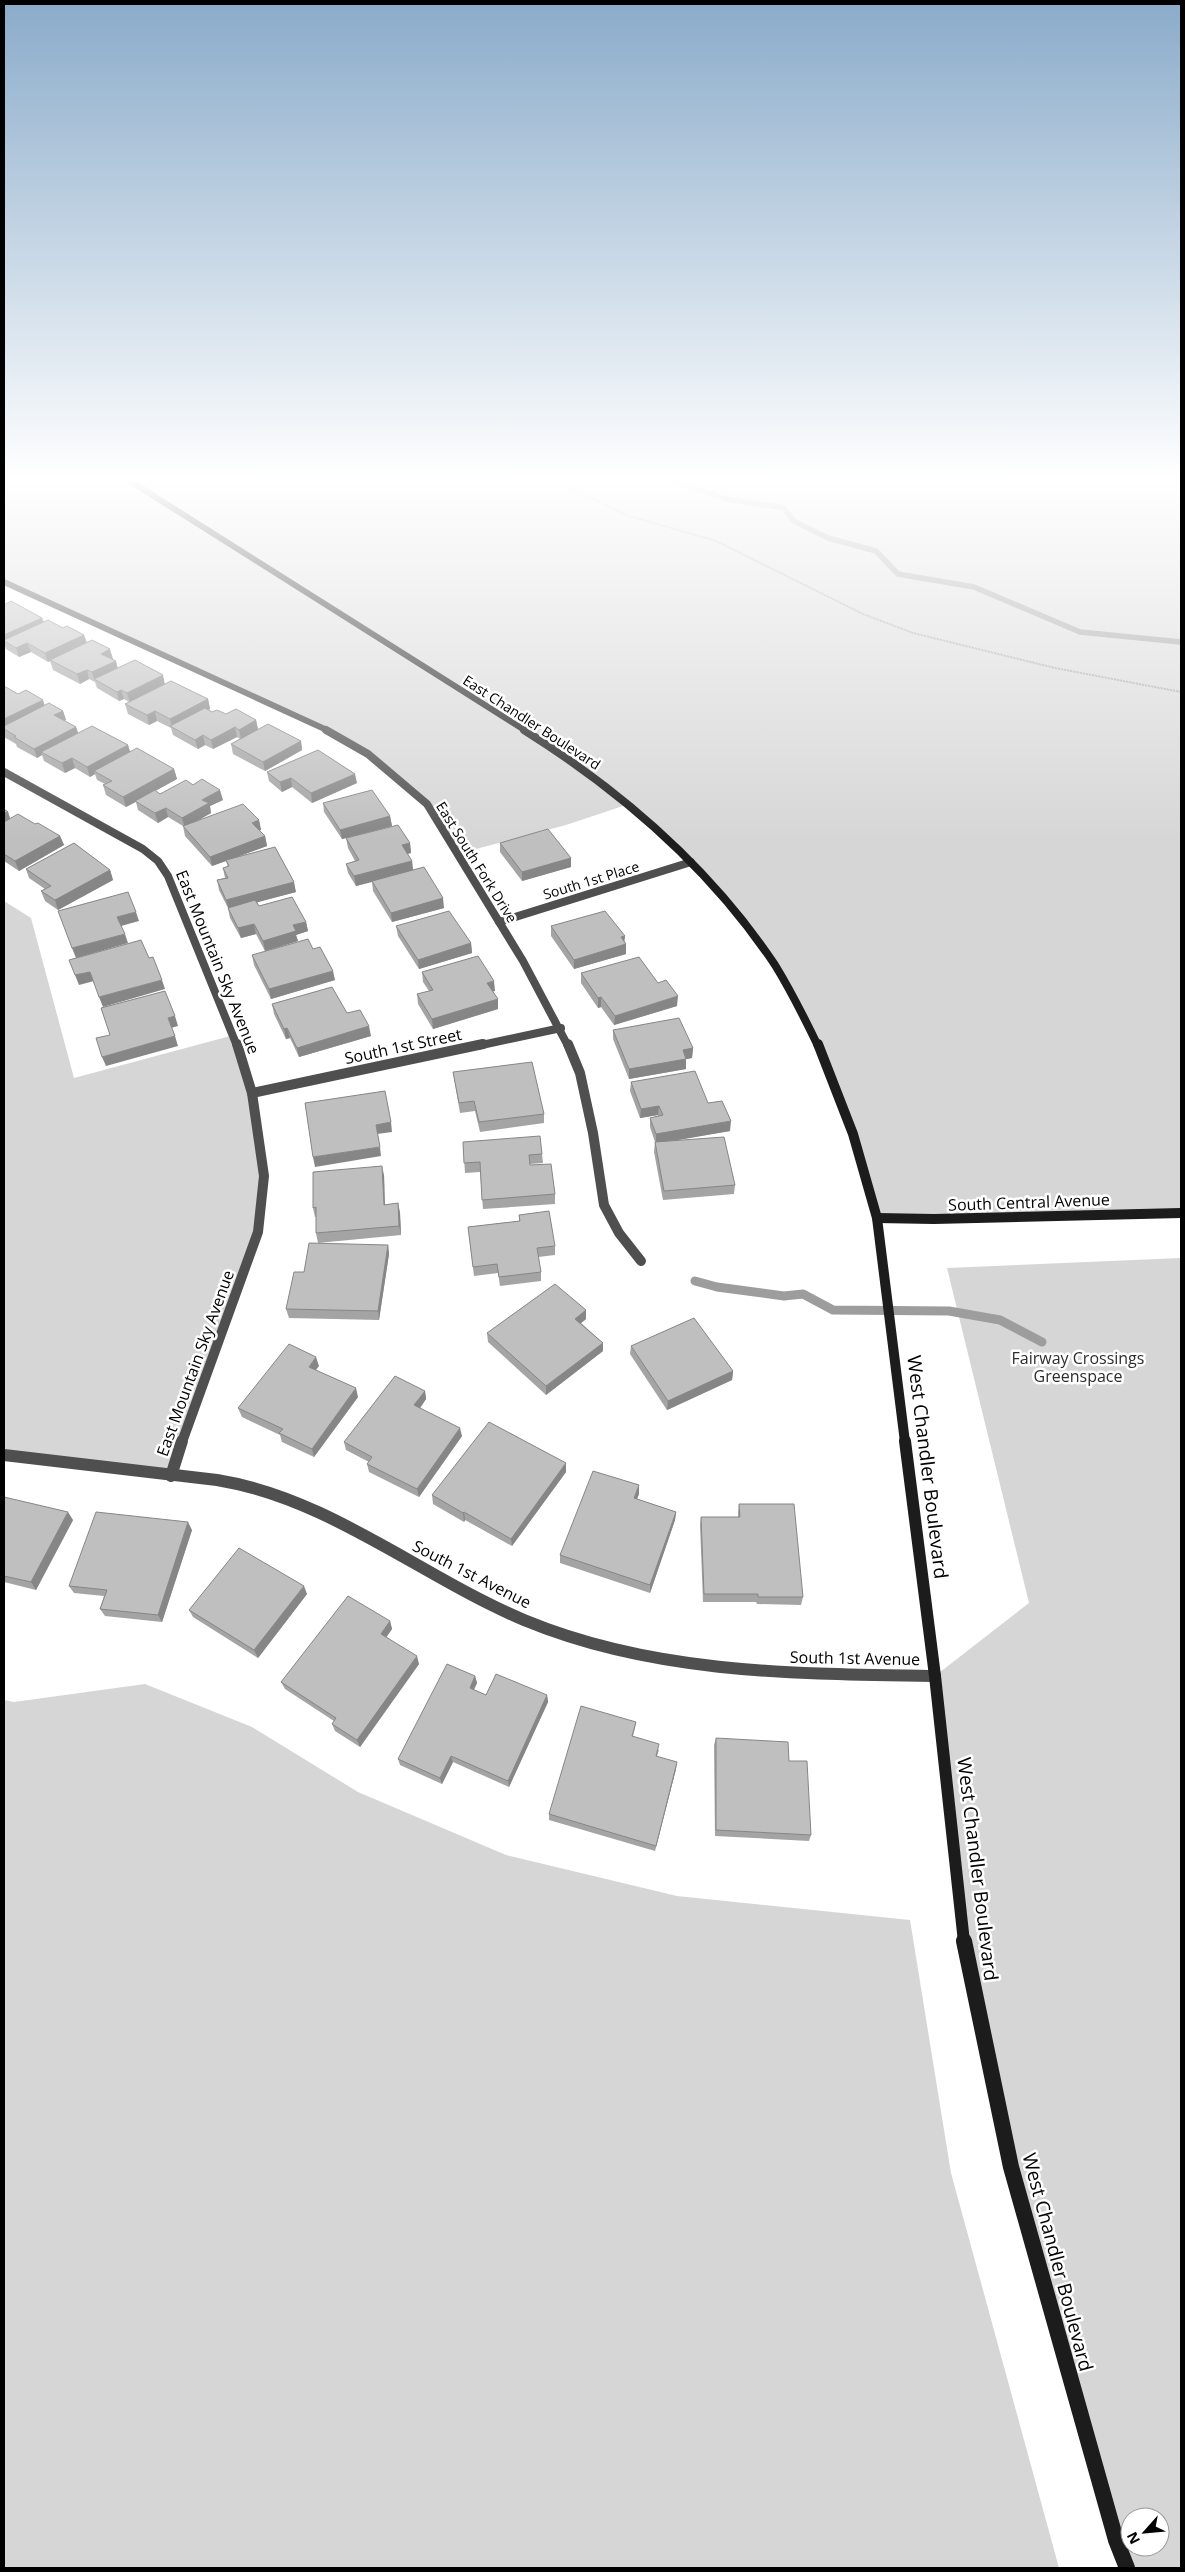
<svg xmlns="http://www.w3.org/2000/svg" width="1185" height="2572" font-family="'Open Sans',sans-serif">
	<rect width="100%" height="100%" fill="#fff"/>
	<g fill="#d6d6d6" fill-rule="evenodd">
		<path d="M4 481H130L134 483 140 481H1181V1213L877 1218 818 1045 775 966 734 910 629 804 566 825 457 854 427 804 396 776 335 734 4 582Z"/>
		<path d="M4 901 31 918 74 1078 234 1035 252 1093 264 1176 258 1232 171 1476 4 1455Z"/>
		<path d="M1181 1258V2568H1127L1011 2167 965 1948 935 1676 1029 1603 947 1268ZM1130 2517H1160V2547H1130Z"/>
		<path d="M145 1684 252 1727 358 1792 506 1855 677 1896 910 1920 951 2173 1059 2568H4V1700L14 1702Z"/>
	</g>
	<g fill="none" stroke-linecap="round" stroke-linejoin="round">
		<path stroke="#9d9d9d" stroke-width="5.5" d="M673 481 727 499 784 508 794 521 828 538 876 551 898 574 974 587 1080 632 1181 642"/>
		<path stroke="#9d9d9d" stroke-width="9" d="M695 1281 717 1287 784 1296 803 1294 833 1310 949 1311 1000 1320 1042 1342"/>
		<path stroke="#717171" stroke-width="2" stroke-dasharray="0.5 1" stroke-linecap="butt" d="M556 481 626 515 716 541 863 614 913 633 1055 668 1181 692"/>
		<path stroke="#4f4f4f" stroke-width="6" d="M4 582 329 731"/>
		<g stroke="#4f4f4f" stroke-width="8">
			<path d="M326 730 368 754 427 804 523 961 568 1046"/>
			<path d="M4 772 143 849 158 861 168 876 237 1046"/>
			<path d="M499 922 691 862"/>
			<path d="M477 1046 561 1028"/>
		</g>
		<g stroke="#4f4f4f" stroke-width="10">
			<path d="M568 1044 580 1073 593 1133 604 1205 619 1233 641 1261"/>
			<path d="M252 1093 483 1044"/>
			<path d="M182 1442 258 1232 264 1176 252 1093 237 1044"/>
		</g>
		<g stroke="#4f4f4f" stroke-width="12">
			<path d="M4 1455 217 1480C329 1498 422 1577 524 1620 654 1674 796 1674 935 1676"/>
			<path d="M171 1476 182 1441"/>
		</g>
		<path stroke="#1c1c1c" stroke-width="6" d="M130 481 526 731"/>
		<path stroke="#1c1c1c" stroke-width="8" d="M524 730C621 791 711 869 775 965 791 991 805 1019 818 1046"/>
		<g stroke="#1c1c1c" stroke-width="10">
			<path d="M818 1044 853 1134 877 1218 905 1442"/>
			<path d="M877 1218 934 1219 1181 1213"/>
		</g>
		<path stroke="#1c1c1c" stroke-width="12" d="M905 1441 935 1676 964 1942"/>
		<path stroke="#1c1c1c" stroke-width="16" d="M964 1941 1011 2167 1116 2540 1127 2568"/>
	</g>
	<g fill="#a4a4a4">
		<path d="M4 605 42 618 44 622 84 635 87 643 113 659 118 668 165 684 208 699 210 709 208 710 212 712 256 720 258 729 301 741 302 750 265 771 233 754 231 744 240 739 237 737 213 749 205 745 198 749 173 735 171 728 157 721 149 725 128 714 125 704 129 702 124 699 119 701 97 688 95 682 89 679 80 684 53 670 50 661 48 662 31 652 19 657 6 649 4 643Z"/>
		<path d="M4 686 18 694 44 705 63 711 66 720 64 721 76 727 78 733 128 745 130 752 174 769 177 779 155 791 160 794 193 785 223 800 210 806 211 813 195 822 259 820 261 830H259L265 836 267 846 237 857 296 892 257 902 259 906 306 922 308 931 296 935 298 941 265 951 256 934 241 938 230 918 228 908 219 890 217 880 225 878 223 868 228 867 226 861 212 866 185 836 183 826 168 817 158 823 138 810 136 802 126 807 106 795 103 785 105 784 97 780 95 774 90 777 75 768 65 773 44 761 42 755 37 758 17 747 16 744 4 737Z"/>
		<path d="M267 772 357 783 312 803 292 787 282 792 269 781Z"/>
		<path d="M323 803 390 816 392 826 342 839 324 812Z"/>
		<path d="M4 809 8 812 10 819 35 824 60 836 64 845 19 871 4 861Z"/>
		<path d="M346 838 410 843 411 853 407 854 412 861 413 870 444 908 392 922 373 891 372 882 356 886 348 873 346 864 355 861 348 848Z"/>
		<path d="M500 843 571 858V867L522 881 500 852Z"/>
		<path d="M26 869 110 870 113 880 58 910 45 901 41 891 45 889 29 878Z"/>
		<path d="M396 926 471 943 472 953 419 969 398 936Z"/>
		<path d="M551 926 625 936 624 941 626 944V954L574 969 551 936Z"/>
		<path d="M313 949 335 980 271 999 254 965 252 955Z"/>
		<path d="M422 972 495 991H493L498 1009 433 1029 418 1004 417 994 429 991 423 982Z"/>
		<path d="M581 973 658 983 677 1006 614 1025 601 1007 598 1008 581 983Z"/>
		<path d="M272 1004 347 1013 371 1036 299 1057 290 1038 286 1039 274 1014Z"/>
		<path d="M613 1030 693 1048 692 1058 686 1059V1069L629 1079 613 1039Z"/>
		<path d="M453 1072 544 1114V1123L480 1132 475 1111 460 1113Z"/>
		<path d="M631 1082 708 1103 730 1131 669 1141 735 1185 734 1194 663 1200 654 1152 655 1142 650 1127V1118L658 1116V1115L640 1118 630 1091Z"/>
		<path d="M463 1142 542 1154 543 1163 530 1164V1165L555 1194V1204L483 1209 480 1172 465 1173Z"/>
		<path d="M384 1175 385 1205 398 1203 400 1213 401 1235 318 1243 316 1233V1217H315L313 1208Z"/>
		<path d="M519 1215 555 1246V1255L538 1257 541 1272V1281L500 1286 498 1273 474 1276 468 1227 519 1221Z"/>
		<path d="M388 1245 389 1254 379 1320 289 1318 286 1309 304 1272Z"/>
		<path d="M586 1310V1319L581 1323 603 1343V1351L546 1395 488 1342 487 1333Z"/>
		<path d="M631 1346 733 1371 732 1380 667 1410 630 1354Z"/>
		<path d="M319 1366 315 1370 358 1397 314 1457 282 1442 280 1435 242 1417 238 1408Z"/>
		<path d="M425 1391 426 1399 420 1408 462 1436 419 1497 369 1472 367 1464 369 1462 346 1450 344 1442Z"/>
		<path d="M566 1463V1472L512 1546 465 1520 464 1522 433 1504 432 1495Z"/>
		<path d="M639 1494 637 1499 676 1512 675 1520 650 1593 560 1563V1555Z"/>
		<path d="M4 1497 73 1520 36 1590 4 1582Z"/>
		<path d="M739 1504 803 1597 801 1605 757 1604 756 1602H703L700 1525 701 1517H738V1512Z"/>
		<path d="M192 1530 162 1622 105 1616 100 1609 104 1596 74 1593 69 1586Z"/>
		<path d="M307 1594 258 1658 193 1617 189 1610Z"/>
		<path d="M390 1621 392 1629 386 1637 419 1664 360 1747 335 1731 332 1724 334 1721 285 1689 281 1682Z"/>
		<path d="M475 1676 477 1683 474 1690 486 1695H547L548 1702 509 1787 453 1762 442 1784 400 1765 398 1759Z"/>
		<path d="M636 1722 635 1728 633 1736 659 1750 657 1756 676 1769 655 1851 549 1820V1814Z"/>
		<path d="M716 1738 789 1761 811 1835 809 1841 715 1836 714 1745Z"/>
	</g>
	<g fill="#868686">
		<path d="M42 618 45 627 6 642 4 635Z"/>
		<path d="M84 635 87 644 48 662 45 653Z"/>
		<path d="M27 643 31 652 19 657 16 648Z"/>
		<path d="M110 649 113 659 104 663 101 654Z"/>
		<path d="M116 661 118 670 94 679 95 682 92 672Z"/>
		<path d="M87 670 89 679 80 684 77 674Z"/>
		<path d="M163 675 165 685 130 702 127 693Z"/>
		<path d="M121 690 124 699 119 701 117 692Z"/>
		<path d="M208 699 210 709 174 728 172 727 170 719Z"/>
		<path d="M43 700 46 710 4 727V719Z"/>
		<path d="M63 711 66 720 57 725 54 715Z"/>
		<path d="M155 711 157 721 149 725 147 715Z"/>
		<path d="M256 720 258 730 241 739 239 730Z"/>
		<path d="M76 727 79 736 41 752 42 755 37 758 34 749Z"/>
		<path d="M235 727 237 737 213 749 211 740Z"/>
		<path d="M203 735 205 745 198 749 195 740Z"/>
		<path d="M301 741 302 750 265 771 263 762Z"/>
		<path d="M128 745 131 755 94 771 95 774 90 777 87 767Z"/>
		<path d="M72 758 75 768 65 773 62 763Z"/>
		<path d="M174 769 177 779 126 807 123 797Z"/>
		<path d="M355 774 357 783 312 803 311 793Z"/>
		<path d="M291 778 292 787 282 792 280 782Z"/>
		<path d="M220 790 223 800 210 806 211 813 185 828 182 818 202 800Z"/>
		<path d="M166 808 168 817 158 823 155 813Z"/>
		<path d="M8 812 11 821 4 825V813Z"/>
		<path d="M390 816 392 826 342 839 340 830Z"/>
		<path d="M259 820 261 830 254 832 252 823Z"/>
		<path d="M60 836 64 845 19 871 15 861Z"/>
		<path d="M265 836 267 846 212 866 210 857Z"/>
		<path d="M410 843 411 853 403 855 402 845Z"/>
		<path d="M571 858V867L522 881V872Z"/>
		<path d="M412 861 413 871 356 886 354 876Z"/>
		<path d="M110 870 113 880 58 910 55 900Z"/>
		<path d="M294 882 296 892 229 910 226 900Z"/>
		<path d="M443 898 444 908 392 922 391 913Z"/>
		<path d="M136 912 139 921 121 926 117 917Z"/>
		<path d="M306 922 308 931 296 935 298 941 265 951 263 941 293 925Z"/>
		<path d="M254 924 256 934 241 938 238 928Z"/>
		<path d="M125 934 128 943 76 958 72 948Z"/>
		<path d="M625 936 624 945 626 944V954L574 969V960L621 937Z"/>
		<path d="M471 943 472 953 419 969 418 960Z"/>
		<path d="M333 971 335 980 271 999 269 989Z"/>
		<path d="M90 972 94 981 79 985 75 975Z"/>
		<path d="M162 980 165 989 103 1007 99 997Z"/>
		<path d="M494 981 495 991 488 993 487 983Z"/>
		<path d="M678 996 677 1006 614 1025 615 1016Z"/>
		<path d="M601 997V1007L598 1008V998Z"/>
		<path d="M498 999V1009L433 1029 432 1019Z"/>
		<path d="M175 1016 178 1026 171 1028 168 1018Z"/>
		<path d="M369 1026 371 1036 299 1057 297 1048Z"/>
		<path d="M287 1028 290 1038 286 1039 284 1029Z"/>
		<path d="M175 1036 178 1046 106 1066 102 1057Z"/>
		<path d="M693 1048 692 1058 682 1060 683 1050Z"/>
		<path d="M686 1059V1069L629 1079V1069Z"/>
		<path d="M659 1106 658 1115 640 1118 641 1109Z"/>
		<path d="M731 1121 730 1131 656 1144V1134Z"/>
		<path d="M391 1122 392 1132 377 1134 376 1125Z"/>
		<path d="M380 1147 381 1156 315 1167 313 1157Z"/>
		<path d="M382 1166 384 1175 385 1214 384 1205Z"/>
		<path d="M398 1203 400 1213 401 1235 399 1226Z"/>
		<path d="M388 1245 389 1254 379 1320 378 1311Z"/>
		<path d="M586 1310V1319L575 1328V1319Z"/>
		<path d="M603 1343V1351L546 1395V1386Z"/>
		<path d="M316 1357 319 1366 311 1376 309 1367Z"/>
		<path d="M733 1371 732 1380 667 1410 668 1401Z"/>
		<path d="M356 1388 358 1397 314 1457 312 1449Z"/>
		<path d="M425 1391 426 1399 416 1414 414 1405Z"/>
		<path d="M460 1428 462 1436 419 1497 417 1489Z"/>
		<path d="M566 1463V1472L512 1546 511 1539Z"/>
		<path d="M639 1485V1494L634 1506V1498Z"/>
		<path d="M68 1512 73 1520 36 1590 31 1582Z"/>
		<path d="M464 1512 465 1520 464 1522 463 1513Z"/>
		<path d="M676 1512 675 1520 650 1593V1585Z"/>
		<path d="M188 1522 192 1530 162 1622 158 1615Z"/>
		<path d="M304 1586 307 1594 258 1658 254 1650Z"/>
		<path d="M390 1621 392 1629 383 1642 381 1634Z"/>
		<path d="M417 1656 419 1664 360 1747 357 1740Z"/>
		<path d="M475 1676 477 1683 471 1695 470 1688Z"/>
		<path d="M547 1695 548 1702 509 1787 508 1781Z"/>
		<path d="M451 1756 453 1762 442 1784 440 1778Z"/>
		<path d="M677 1762 676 1769 655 1851 656 1846Z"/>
	</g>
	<g fill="#bfbfbf" stroke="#868686">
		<path d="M11 601 42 618 4 635V605Z"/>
		<path d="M48 620 63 628 67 626 84 635 45 653 27 643 16 648 4 641V640Z"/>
		<path d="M92 640 110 649 101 654 116 661 92 672 87 670 77 674 50 660Z"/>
		<path d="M135 660 163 675 127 693 121 690 117 692 94 679Z"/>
		<path d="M171 681 208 699 170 719 155 711 147 715 125 704Z"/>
		<path d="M4 686 18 694 26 690 43 700 4 719Z"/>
		<path d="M49 703 63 711 54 715 76 727 34 749 14 737 16 736 4 729V726Z"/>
		<path d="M205 708 212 712 217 710 226 714 236 709 256 720 239 730 235 727 211 740 203 735 195 740 170 726Z"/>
		<path d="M268 724 301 741 263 762 231 744Z"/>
		<path d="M92 726 128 745 87 767 72 758 62 763 41 752Z"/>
		<path d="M137 748 174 769 123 797 103 785 112 781 94 771Z"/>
		<path d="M318 750 355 774 311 793 291 778 280 782 267 772Z"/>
		<path d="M202 779 220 790 202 800 209 803 182 818 166 808 155 813 135 801 155 790 160 794 186 780 193 785Z"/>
		<path d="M372 790 390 816 340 830 323 803Z"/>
		<path d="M243 804 259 820 252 823 265 836 210 857 183 826Z"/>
		<path d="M4 809 8 812 4 813Z"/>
		<path d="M18 814 35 824 38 823 60 836 15 861 4 854V822Z"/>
		<path d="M398 825 410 843 402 845 412 861 354 876 346 864 359 860 346 838Z"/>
		<path d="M548 829 571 858 522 872 500 843Z"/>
		<path d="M74 843 110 870 55 900 41 891 51 886 26 869Z"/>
		<path d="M275 847 294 882 226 900 217 880 228 878 223 868 229 866 226 860Z"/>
		<path d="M424 867 443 898 391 913 372 881Z"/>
		<path d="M128 892 136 912 117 917 125 934 72 948 58 911Z"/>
		<path d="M292 897 306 922 293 925 296 931 263 941 254 924 238 928 228 908 255 900 259 906Z"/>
		<path d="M449 911 471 943 418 960 396 926Z"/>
		<path d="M605 911 625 936 621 937 626 944 574 960 551 926Z"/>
		<path d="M308 939 313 949 320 947 333 971 269 989 252 955Z"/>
		<path d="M141 940 149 958 153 957 162 980 99 997 90 972 75 975 69 960Z"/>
		<path d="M478 956 494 981 487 983 498 999 432 1019 417 994 433 990 422 972Z"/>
		<path d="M639 957 658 983 666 980 678 996 615 1016 601 997 598 998 581 973Z"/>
		<path d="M332 987 347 1013 360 1010 369 1026 297 1048 287 1028 284 1029 272 1004Z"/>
		<path d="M165 991 175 1016 168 1018 175 1036 102 1057 96 1038 110 1035 101 1008Z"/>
		<path d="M679 1018 693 1048 683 1050 686 1059 629 1069 613 1030Z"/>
		<path d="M532 1062 544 1114 479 1122 474 1101 459 1103 453 1072Z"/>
		<path d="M695 1071 708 1103 722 1101 731 1121 656 1134 650 1118 663 1115 659 1106 641 1109 631 1082Z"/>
		<path d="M385 1091 391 1122 376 1125 380 1147 313 1157 305 1103Z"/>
		<path d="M540 1136 542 1154 529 1155 530 1165 551 1164 555 1194 482 1200 480 1162 464 1163 463 1142Z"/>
		<path d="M724 1137 735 1185 664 1191 655 1142Z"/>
		<path d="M382 1166 384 1205 398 1203 399 1226 316 1233V1207L313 1208V1172Z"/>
		<path d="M549 1211 555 1246 537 1248 541 1272 499 1277 497 1264 473 1267 468 1227 520 1221 519 1215Z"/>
		<path d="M309 1243 388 1245 378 1311 286 1309 294 1272H304Z"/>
		<path d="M555 1284 586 1310 575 1319 603 1343 546 1386 487 1333Z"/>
		<path d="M694 1318 733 1371 668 1401 631 1346Z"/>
		<path d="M289 1344 316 1357 309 1367 356 1388 312 1449 279 1433 283 1429 238 1408Z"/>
		<path d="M395 1376 425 1391 414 1405 460 1428 417 1489 367 1464 372 1457 344 1442Z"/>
		<path d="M489 1422 566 1463 511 1539 464 1512 463 1513 432 1495Z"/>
		<path d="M593 1471 639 1485 634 1498 676 1512 650 1585 560 1555Z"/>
		<path d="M4 1497 68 1512 31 1582 4 1576Z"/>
		<path d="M739 1504H794L803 1597H758V1594H704L701 1517H740Z"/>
		<path d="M96 1512 188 1522 158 1615 100 1609 107 1590 69 1586Z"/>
		<path d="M239 1548 304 1586 254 1650 189 1610Z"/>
		<path d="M348 1596 390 1621 381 1634 417 1656 357 1740 332 1724 336 1718 281 1682Z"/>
		<path d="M447 1664 475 1676 470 1688 486 1695 496 1674 547 1695 508 1781 451 1756 440 1778 398 1759Z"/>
		<path d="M581 1706 636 1722 632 1736 659 1744 656 1756 677 1762 656 1846 549 1814Z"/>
		<path d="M716 1738 788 1742 789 1761H807L811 1835 716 1830Z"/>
	</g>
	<linearGradient id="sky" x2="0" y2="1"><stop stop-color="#8aabca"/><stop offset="0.57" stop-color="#fff"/><stop offset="1" stop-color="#fff" stop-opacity="0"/></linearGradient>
	<rect width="1185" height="841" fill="url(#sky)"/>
	<g text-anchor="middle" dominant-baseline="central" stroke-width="5" stroke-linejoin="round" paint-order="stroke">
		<g font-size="14" fill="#000" stroke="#fff">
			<text transform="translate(532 722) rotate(33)">East Chandler Boulevard</text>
			<text transform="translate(477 862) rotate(58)">East South Fork Drive</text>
			<text transform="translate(591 880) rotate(-17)">South 1st Place</text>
		</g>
		<g font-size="16" fill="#000" stroke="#fff">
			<text transform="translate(218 962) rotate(68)">East Mountain Sky Avenue</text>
			<text transform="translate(403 1046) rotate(-12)">South 1st Street</text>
			<text transform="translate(1029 1202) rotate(-2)">South Central Avenue</text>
			<text transform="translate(195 1363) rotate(-70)">East Mountain Sky Avenue</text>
			<text transform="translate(472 1574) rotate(27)">South 1st Avenue</text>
			<text transform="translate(855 1658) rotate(1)">South 1st Avenue</text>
		</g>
		<g font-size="16" fill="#2d2d2d" stroke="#fff">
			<text x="1078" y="1358">Fairway Crossings<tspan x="1078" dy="18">Greenspace</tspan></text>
		</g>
		<g font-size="19" fill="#000" stroke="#fff">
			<text transform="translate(928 1467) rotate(83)">West Chandler Boulevard</text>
			<text transform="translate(978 1869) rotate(83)">West Chandler Boulevard</text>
			<text transform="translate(1058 2262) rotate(75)">West Chandler Boulevard</text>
		</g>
	</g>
	<rect width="1185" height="2572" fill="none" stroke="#000000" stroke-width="10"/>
	<g transform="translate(1145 2532) rotate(243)"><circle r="24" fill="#ffffff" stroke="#999999"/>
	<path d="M0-4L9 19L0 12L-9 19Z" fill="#000000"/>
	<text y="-8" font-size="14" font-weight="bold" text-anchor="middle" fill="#000000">N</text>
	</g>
</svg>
